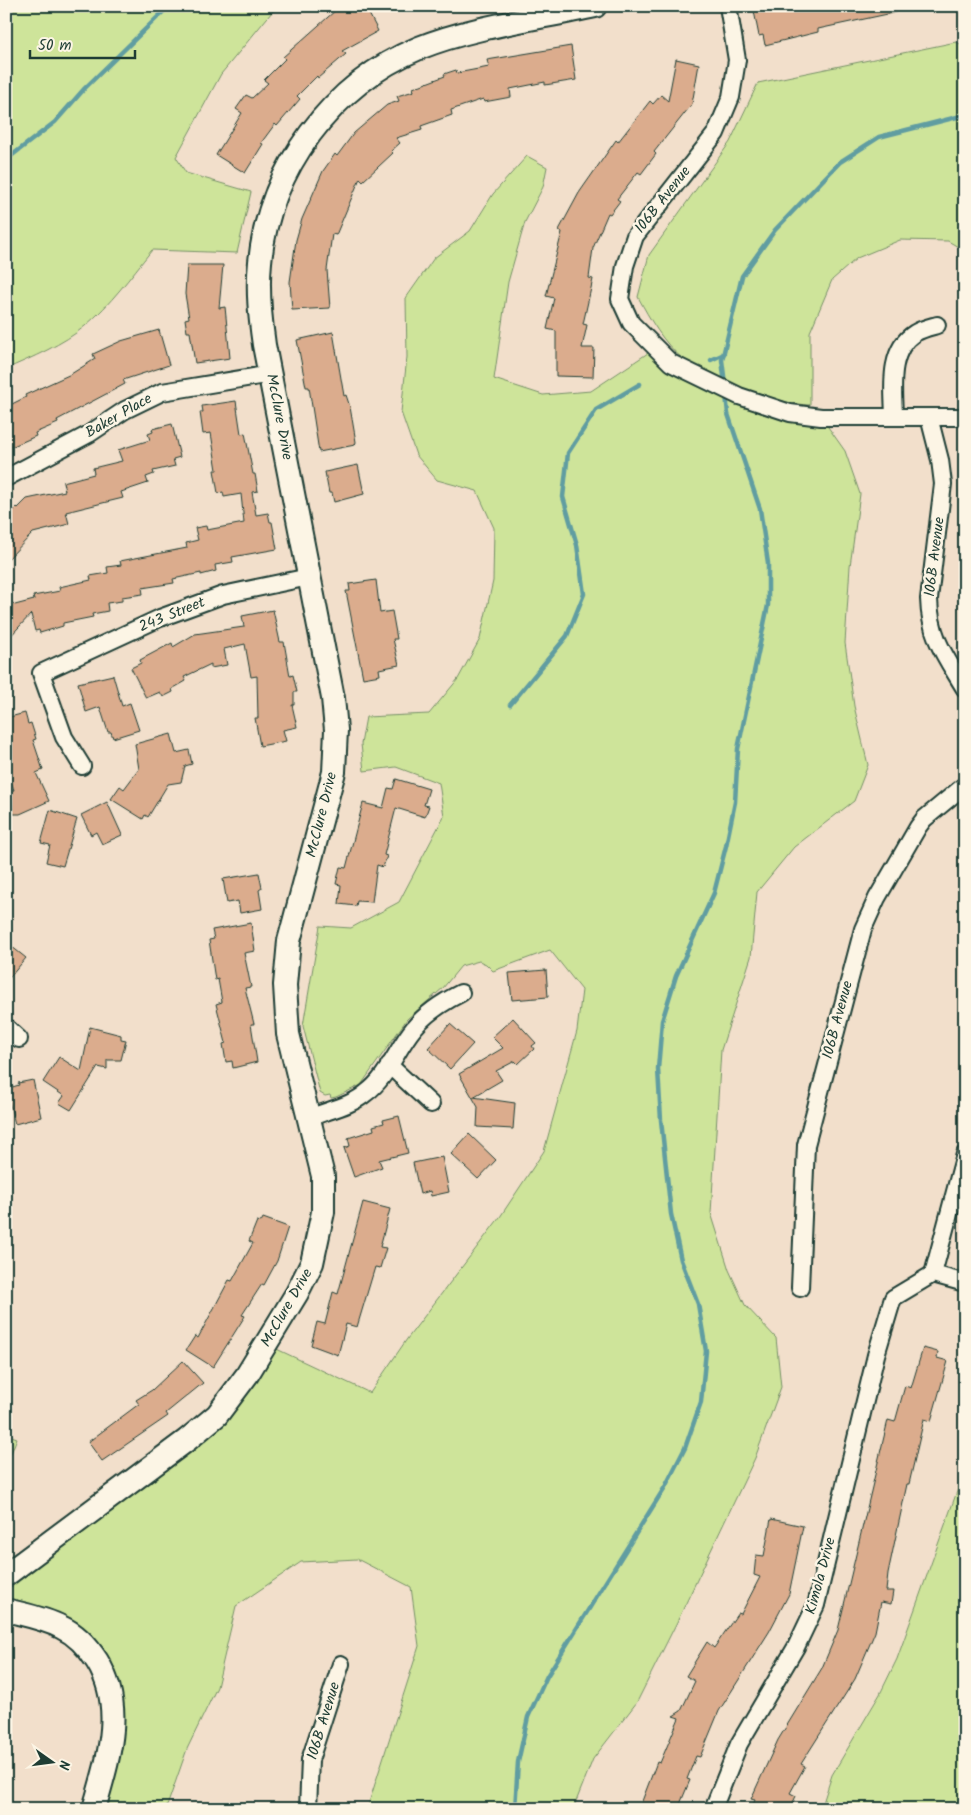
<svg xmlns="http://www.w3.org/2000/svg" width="971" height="1815" font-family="Kalam,sans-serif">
	<rect width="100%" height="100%" fill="#f2dfcb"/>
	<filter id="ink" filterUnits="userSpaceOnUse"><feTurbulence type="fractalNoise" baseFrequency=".02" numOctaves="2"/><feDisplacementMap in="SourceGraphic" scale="10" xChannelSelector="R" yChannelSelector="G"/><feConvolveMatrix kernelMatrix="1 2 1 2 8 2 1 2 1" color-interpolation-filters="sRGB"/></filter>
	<g filter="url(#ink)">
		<g fill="#cee49a" stroke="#769067">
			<path d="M6 6H280L272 12 221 74 176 157 186 173 251 192 237 253 152 250C130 277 111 304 85 326 64 344 31 358 6 369Z"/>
			<path d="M956 42 965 46V251L948 241 900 240 857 258 832 280 810 332V405C779 405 707 378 683 359 663 343 650 319 638 297L649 255 730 142 758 83Z"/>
			<path d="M527 156 547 167 543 187 525 222 508 282 494 379 543 395 591 391 654 349 699 376 821 417 845 451 860 494 850 566 845 643 854 706 868 765 854 801 794 847 757 892 751 957 721 1050 711 1213 729 1270 745 1305 776 1338 781 1387 755 1458 676 1624 637 1702 593 1759 573 1809H367L419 1646 411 1587 357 1559 301 1562 236 1606 217 1687 187 1749 166 1809H94L111 1744 91 1652 6 1610V1575L187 1440 266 1344 370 1393 407 1339 500 1217 544 1151 577 1031 582 990 550 950 493 971 486 964 479 961 461 966 443 988 407 1019 361 1085 336 1097 331 1098 330 1095 325 1096 320 1093 303 1026 320 926 351 928 399 902 444 816 439 783 396 767 364 771 361 744 366 717 429 714 458 679 480 639 493 581 494 528 477 491 437 480 416 455 401 412 407 357 406 298 434 258 470 231 493 194Z"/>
			<path d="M6 1434 17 1438 6 1466Z"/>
			<path d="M965 1469V1809H821L832 1775 880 1694 897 1659Z"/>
		</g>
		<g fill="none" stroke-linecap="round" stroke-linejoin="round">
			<g stroke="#619da1" stroke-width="4.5">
				<path d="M6 160 55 122 85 88 169 6"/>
				<path d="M711 360 724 354"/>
				<path d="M725 384 722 360 742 276 775 230 840 162 879 137 965 115"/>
				<path d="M510 705 567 636 584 594 577 545 563 497 568 453 596 410 640 384"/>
				<path d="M515 1809 518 1762 528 1717 547 1676 665 1487 685 1448 701 1402 706 1351 698 1304 681 1260 671 1214 661 1120 658 1069 662 1021 676 976 714 893 726 846 735 802 738 749 768 605V563L760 509 728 414 726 394"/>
			</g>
		</g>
		<g fill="#dbac8d" stroke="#1f3d34">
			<path d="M344 6H365L378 31 342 51 346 54 318 78 317 76 297 96 300 99 277 126 275 124 261 143 263 144 245 173 216 155 242 113 236 109 246 95 252 98 268 83 264 80 285 59 283 57 336 10Z"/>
			<path d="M787 6H896L897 12 818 29V32L765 45 763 35 759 36 754 11Z"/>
			<path d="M571 46 576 80 545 85V82L510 89 511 97 484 102 483 99 451 110 452 115 421 126 422 130 396 138 400 143 391 151 393 153 363 181 360 178 336 235 332 234 327 270 330 308 292 310 290 282 296 240 302 219 323 171 335 154 337 156 354 133 387 105 399 101 397 96 414 91 413 88 445 76 444 74 456 70 457 73 489 67 487 60Z"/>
			<path d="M676 59 699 64 692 104 654 152 656 154 641 174 638 172 617 199 620 201 610 214 608 213 593 248 589 278 593 279 583 324 587 325 582 348H594L593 377 556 376V331L547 329 554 298 546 296 562 232 559 230 579 193 616 140 618 142 650 101 653 104 661 95 668 101Z"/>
			<path d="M187 265H223L219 308 225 307 230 358 195 363 190 332H187L185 319 189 318 185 294Z"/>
			<path d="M159 330 169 365 123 380 125 384 57 420 58 423 35 433 36 436 11 447 6 438V407L26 397 25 395 71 374 95 359 93 354 121 341Z"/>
			<path d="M333 332 344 396 346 395 350 407 356 442 355 445 319 452 309 387H306L297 340Z"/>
			<path d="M236 401 241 434 245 433 253 474H255L258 491 252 492 256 515 268 513 270 522H272L277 549 232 557 233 562 215 565 216 571 201 575V573L173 579 174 583 142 588 143 594 122 597V601L107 603 108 611 92 614 93 617 63 623V626L40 633 39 630 35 631 31 614 6 641V597L15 605 34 600 33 596 60 591 59 587 91 580 90 576 108 573 107 567 121 565 120 561 187 548 186 543 198 540 195 528 206 526 207 530 244 523 241 494 224 497 223 492 218 493 214 470H217L211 433 203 434 200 412H203L202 406Z"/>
			<path d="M172 424 180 457 173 459 175 466 153 471 154 474 146 477 148 483 121 492 123 498 66 512 69 524 33 533 6 561V518L17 507 18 508 27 499 65 491 63 482 94 474 93 468 122 461 118 450 150 440 148 434 153 432 152 429Z"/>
			<path d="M358 465 364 494 334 502 332 493H329L325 472Z"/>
			<path d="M376 580 380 613 392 611 397 639H393L399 665 379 669 380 675 363 678 346 591H350L349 584Z"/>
			<path d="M273 610 280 642H284L290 676 293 675 297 692H294V705H292L297 727 283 730 286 741 260 746 255 718H258L257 676 251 677 245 644 224 649 227 665 211 668V664L184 677 186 681 172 689 173 692 163 697 160 692 146 698 131 668 141 663 140 660 172 643 173 647 195 634 244 627 242 616Z"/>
			<path d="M113 675 122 706 130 703 139 730 113 738 111 732H108L100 707 86 712 78 683Z"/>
			<path d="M25 713 28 724 31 723 36 739 33 740 43 770 36 773 49 801 20 814H13L11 791 14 790 6 768V718Z"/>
			<path d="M171 734 176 753 189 750 192 764 185 766 181 782 168 784 148 817 145 815 143 819 111 799 120 786 124 789 139 769 135 744Z"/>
			<path d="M396 779 429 789 424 805 429 806 425 817 396 808 384 855 387 856 383 867 377 865 372 902 357 901 356 906 339 904 341 885 336 884 340 867 346 868 363 803 383 808 388 788 393 789Z"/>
			<path d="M107 802 122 835 102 844 96 832 91 835 81 815Z"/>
			<path d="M50 810 77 819 63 866 46 862 50 845 41 843Z"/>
			<path d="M259 873 262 888 259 890 262 909 240 913 238 901 227 903 223 879Z"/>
			<path d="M251 923 255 951 244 953 251 987 245 988 254 1024H251L257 1062 233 1068 232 1061 226 1062 223 1044 226 1043 216 1004 222 1002 218 979 215 980 209 940 214 939 212 930Z"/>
			<path d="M6 942 26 958 6 982Z"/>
			<path d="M546 970 548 997 512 1000 509 973Z"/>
			<path d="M513 1018 536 1043 532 1046 534 1049 518 1064 515 1061 496 1071 502 1080 473 1097 515 1103 513 1129 477 1127 478 1107 459 1074 503 1048 492 1037Z"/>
			<path d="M450 1024 473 1044 450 1069 428 1048Z"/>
			<path d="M90 1027 121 1035V1039L126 1040 121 1060H107V1069L98 1067 71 1110 59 1103 64 1096 43 1082 59 1057 81 1071Z"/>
			<path d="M33 1080 41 1117 15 1124 6 1089 19 1085 18 1083Z"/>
			<path d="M399 1116 408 1153 379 1160 382 1167 354 1177 344 1148 350 1146 348 1138 374 1130 373 1126 384 1123 383 1120Z"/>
			<path d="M469 1134 496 1160 478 1179 451 1154Z"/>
			<path d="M442 1157 449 1192 431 1196 430 1191 420 1194 413 1163Z"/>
			<path d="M363 1202 390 1209 380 1247 386 1248 380 1268 375 1267 357 1327 346 1324 338 1355 311 1345 317 1322 325 1324 333 1292 338 1294Z"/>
			<path d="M263 1218 288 1227 277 1261 264 1285 262 1284 242 1315 245 1316 213 1367 186 1350 195 1336 198 1338 229 1280 232 1281 253 1243 249 1241 257 1221 261 1222Z"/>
			<path d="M923 1348 938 1352 937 1358 948 1361 931 1421 924 1419 909 1484H907L888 1573 886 1591H893L891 1604 881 1602 875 1632 855 1679 801 1764 805 1766 790 1793 796 1796 790 1809H762L753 1805 755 1800 751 1799 778 1740 822 1668 838 1630 888 1420 895 1422 905 1386 911 1388Z"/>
			<path d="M183 1361 203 1383 166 1413 168 1416 102 1461 88 1442 139 1404 136 1400 152 1390Z"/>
			<path d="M771 1519 803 1526 789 1594 769 1632 719 1711 700 1757 696 1756 687 1779 690 1780 678 1809H639L657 1762 660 1763 679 1718 673 1716 681 1711 695 1681 686 1676 707 1642 714 1648 738 1613 741 1614 760 1577 754 1575 756 1555 764 1556Z"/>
		</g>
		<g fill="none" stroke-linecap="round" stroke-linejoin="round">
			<g stroke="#1f3d34" stroke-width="20">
				<g id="street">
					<path d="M728 6 737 60 731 97 716 133 635 236 625 266 620 299 631 323 671 363 739 396 790 413 821 417H965"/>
					<path d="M894 415C893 388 888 350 915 333 921 329 930 327 937 325"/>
					<path d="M929 417 940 460 943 484 929 599C930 638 946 657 965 689"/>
					<path d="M6 478 89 434 125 410 162 392 271 374"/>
					<path d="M82 766 64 737 41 673 160 618 223 595 309 577"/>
					<path d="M6 1027 19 1039"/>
					<path d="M389 1065 431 1104"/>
					<path d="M309 1118C328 1110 351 1106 366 1093 388 1077 397 1048 414 1028 427 1012 443 1002 461 993"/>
					<path d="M933 1274 965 1154"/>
					<path d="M800 1288 806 1145 863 929 877 898 918 827 924 819 965 785"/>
					<path d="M308 1809 310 1760 341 1664"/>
					<path d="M713 1809 739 1744 796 1647 816 1605 876 1355 893 1298 933 1274 965 1283"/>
				</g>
			</g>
			<g stroke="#1f3d34" stroke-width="26">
				<g id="secondary">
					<path d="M6 1575 187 1440 217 1415 247 1375 297 1293 312 1263 323 1212V1176L288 1034 285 985 289 941 334 772 336 730 333 698 264 345C260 317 257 290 260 262 269 169 332 84 419 48 474 26 537 19 595 6"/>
					<path d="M6 1610C25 1615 44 1618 61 1627 76 1634 88 1647 97 1661 126 1708 108 1759 94 1809"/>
				</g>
			</g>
			<use href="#street" stroke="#fcf5e5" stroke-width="16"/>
			<use href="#secondary" stroke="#fcf5e5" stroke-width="22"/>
		</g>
	</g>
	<g text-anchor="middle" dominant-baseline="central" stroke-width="5" stroke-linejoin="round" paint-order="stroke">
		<g font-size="15" fill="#1f3d34" stroke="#fcf5e5">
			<text transform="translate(663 200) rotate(-52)">106B Avenue</text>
			<text transform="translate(119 416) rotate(-30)">Baker Place</text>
			<text transform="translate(279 417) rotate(79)">McClure Drive</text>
			<text transform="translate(935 557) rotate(-83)">106B Avenue</text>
			<text transform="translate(172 615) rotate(-22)">243 Street</text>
			<text transform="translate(322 815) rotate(-76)">McClure Drive</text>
			<text transform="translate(838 1020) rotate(-75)">106B Avenue</text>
			<text transform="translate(287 1308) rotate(-60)">McClure Drive</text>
			<text transform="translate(821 1576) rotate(-75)">Kimola Drive</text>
			<text transform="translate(324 1721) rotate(-73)">106B Avenue</text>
		</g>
	</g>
	<rect width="971" height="1815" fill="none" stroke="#fcf5e5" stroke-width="25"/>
	<rect x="12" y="12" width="946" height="1790" fill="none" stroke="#1f3d34" stroke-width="2" filter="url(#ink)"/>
	<g transform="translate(52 1762) rotate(104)" stroke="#fcf5e5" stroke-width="4" paint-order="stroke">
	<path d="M0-4L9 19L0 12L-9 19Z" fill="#1f3d34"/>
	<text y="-8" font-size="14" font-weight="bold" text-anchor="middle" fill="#1f3d34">N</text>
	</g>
	<path d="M30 50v8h105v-8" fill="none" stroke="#1f3d34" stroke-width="2.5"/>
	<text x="38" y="50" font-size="15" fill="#1f3d34" stroke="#fcf5e5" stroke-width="4" paint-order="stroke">50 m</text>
</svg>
